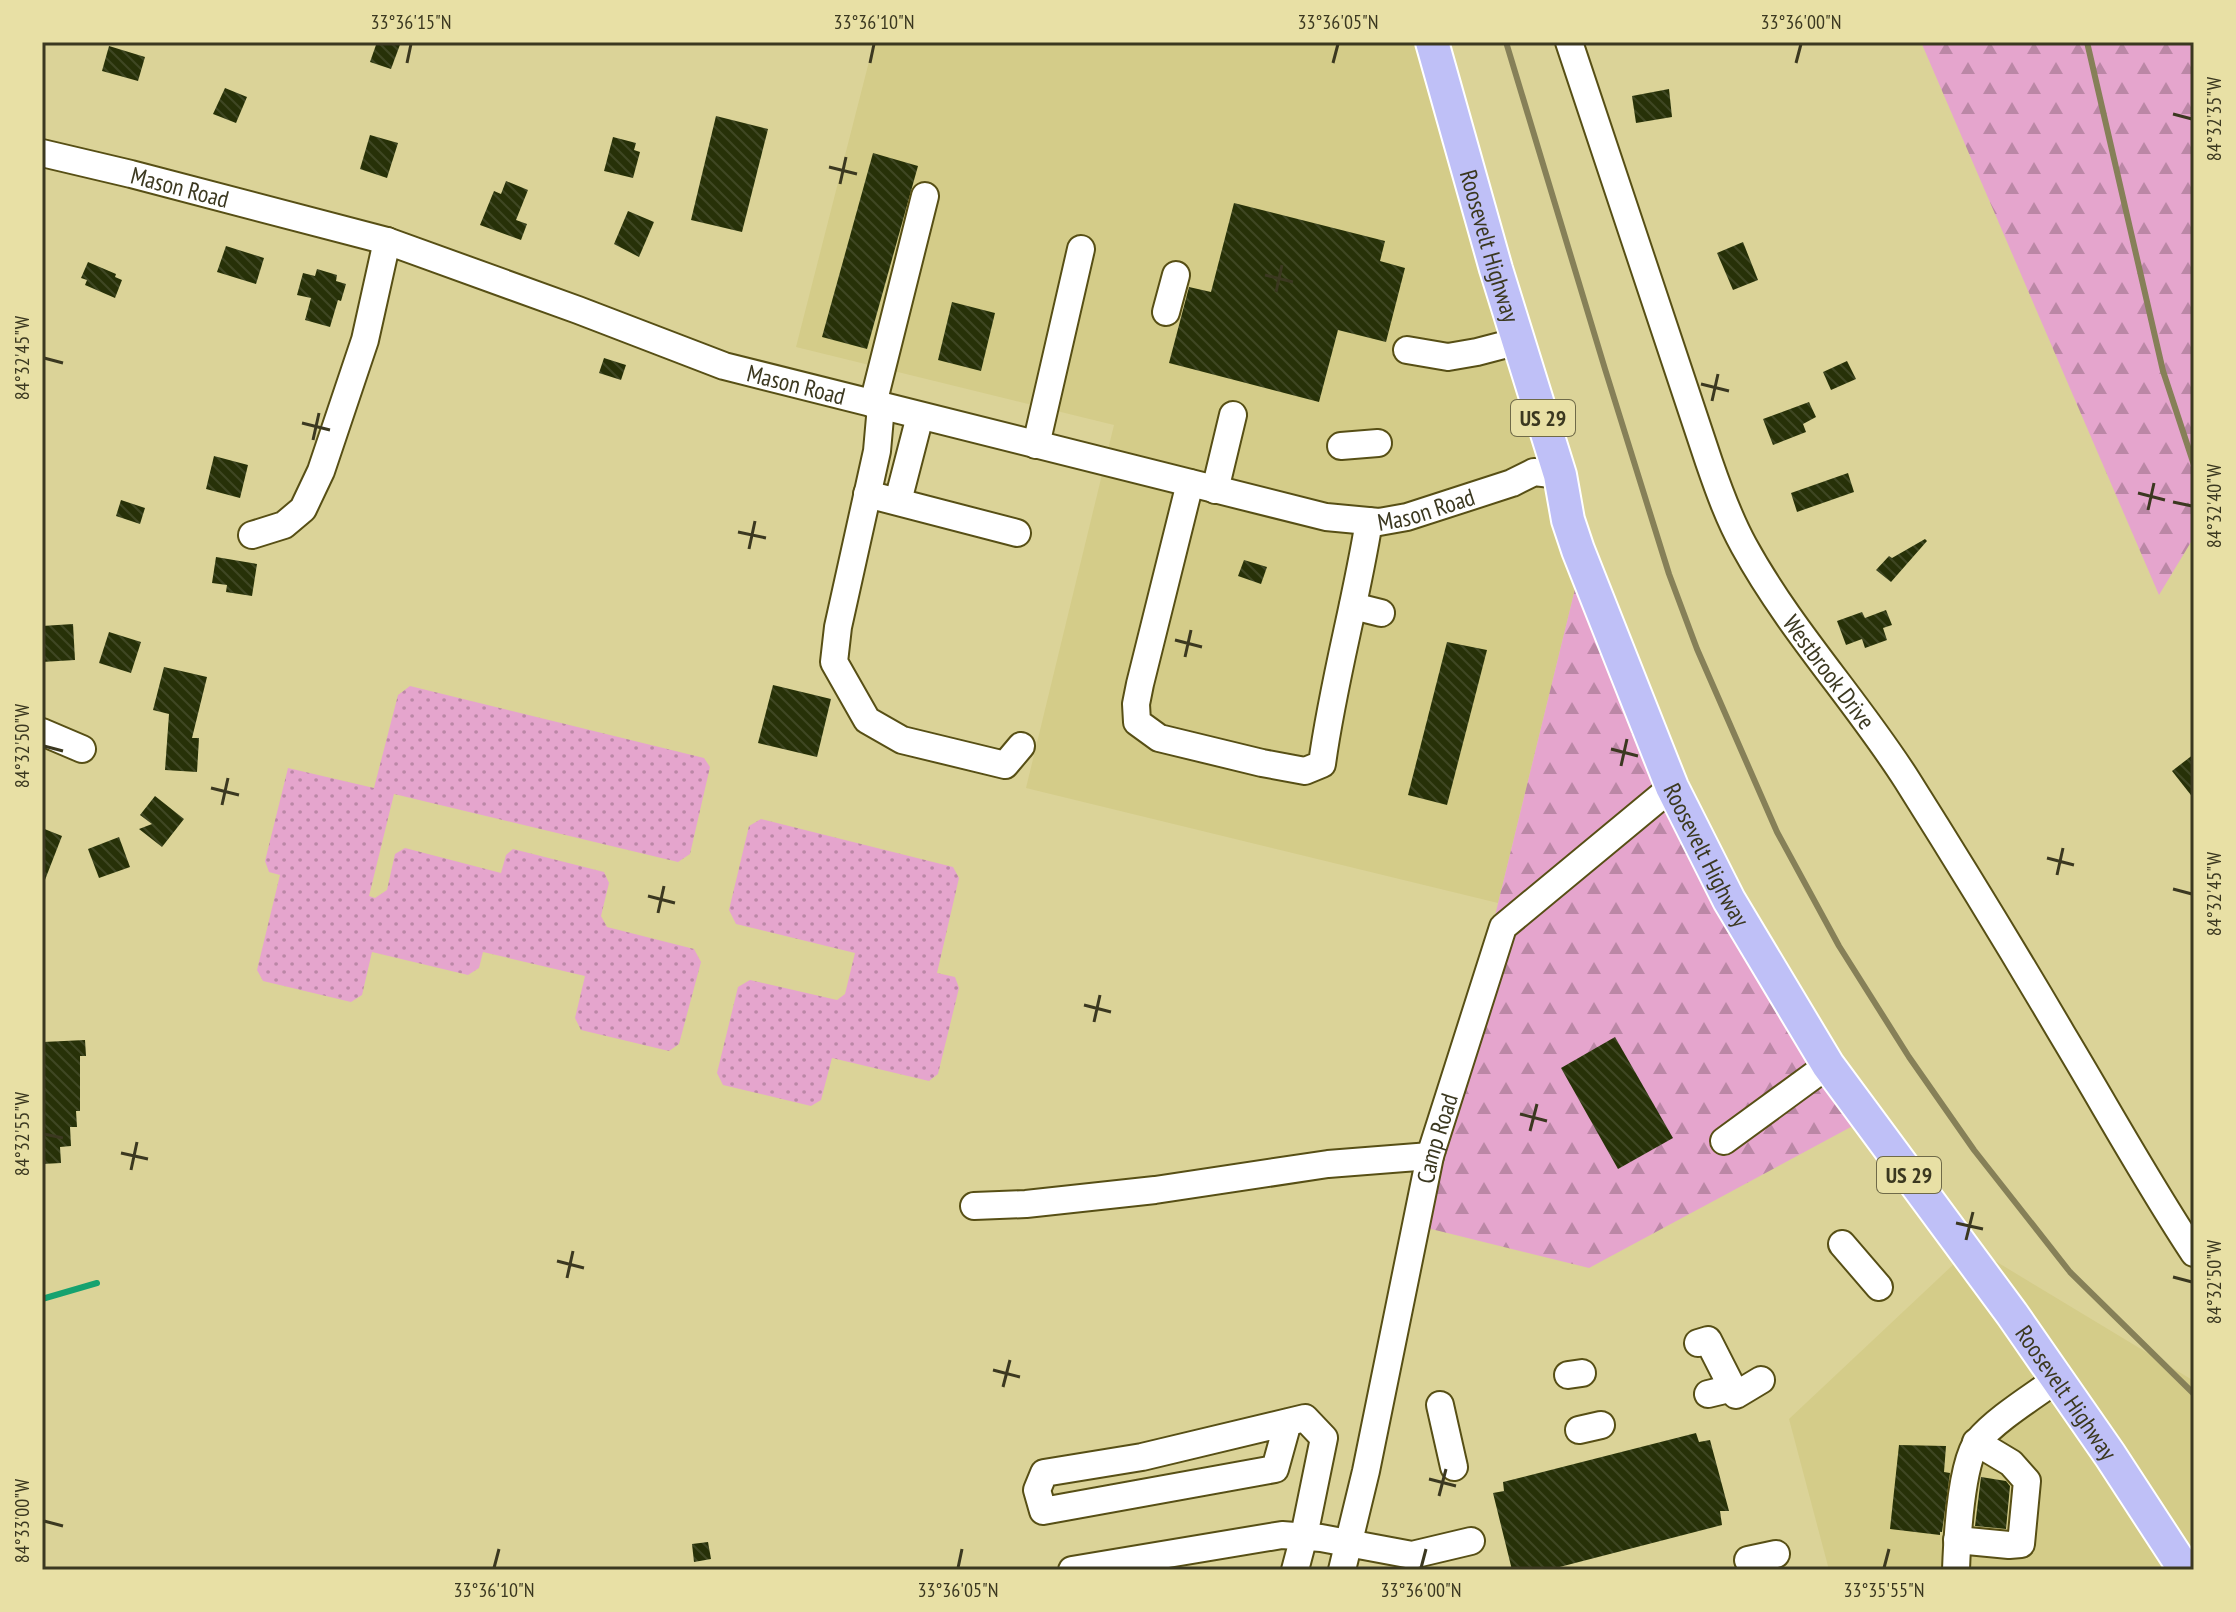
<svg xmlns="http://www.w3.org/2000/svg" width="2236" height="1612" font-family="'PT Sans Narrow',sans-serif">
	<defs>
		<pattern id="forest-firs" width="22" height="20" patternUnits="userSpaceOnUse" patternTransform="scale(2)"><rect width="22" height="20" fill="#e5a5cd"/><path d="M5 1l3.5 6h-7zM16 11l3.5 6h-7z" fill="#bb87a6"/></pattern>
		<pattern id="park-dots" width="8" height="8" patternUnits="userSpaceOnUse" patternTransform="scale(2)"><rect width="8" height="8" fill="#e5a5cd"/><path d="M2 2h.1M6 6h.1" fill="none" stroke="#bb87a6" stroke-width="1.8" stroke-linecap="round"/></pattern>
		<pattern id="building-back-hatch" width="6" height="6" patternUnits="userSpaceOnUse" patternTransform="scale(2)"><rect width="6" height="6" fill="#273108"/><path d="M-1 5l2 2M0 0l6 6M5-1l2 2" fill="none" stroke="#3f4723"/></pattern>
	</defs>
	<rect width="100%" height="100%" fill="#dbd398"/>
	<g fill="#d4cc89">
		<path d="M874 42H1434L1587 540 1498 903 1026 788 1114 425 796 347Z"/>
		<path d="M1972 1247 2194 1381V1570H1829L1789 1419Z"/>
	</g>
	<g fill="url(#forest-firs)">
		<path d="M1921 42H2194V537L2159 595Z"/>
		<path d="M1587 540 1686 807 1875 1114 1589 1268 1419 1226Z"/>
	</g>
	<g fill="url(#park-dots)">
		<path d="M410 686 704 758 710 767 690 854 678 862 394 794 369 896 375 898 387 890 395 854 405 848 501 873 506 855 513 849 604 872 609 883 601 916 607 927 694 949 701 962 679 1044 669 1051 581 1030 575 1018 585 976 483 952 479 968 468 975 372 952 362 995 351 1002 263 981 257 970 280 875 269 872 265 861 288 768 374 788 398 695Z"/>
		<path d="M761 819 953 867 959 878 937 973 955 977 959 988 938 1074 929 1081 832 1058 821 1100 811 1106 723 1085 717 1073 738 987 750 980 837 1000 845 994 855 953 736 924 729 910 749 826Z"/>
	</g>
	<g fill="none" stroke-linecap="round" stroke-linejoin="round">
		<path stroke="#16a26f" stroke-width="6" d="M42 1299 97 1283"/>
	</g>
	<g fill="url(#building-back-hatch)">
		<path d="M377 42H401L391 69 370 62Z"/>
		<path d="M109 46 145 57 138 81 102 71Z"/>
		<path d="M225 88 247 97 236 123 213 114Z"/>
		<path d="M1669 89 1672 117 1636 123 1632 96Z"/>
		<path d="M716 116 768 129 742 232 691 220Z"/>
		<path d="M370 135 398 143 387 178 360 169Z"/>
		<path d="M613 137 636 143 634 150 640 152 633 178 604 171Z"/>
		<path d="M873 153 918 166 867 349 822 337Z"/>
		<path d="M506 181 528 190 516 220 527 224 521 240 480 225 494 191 501 194Z"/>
		<path d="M1234 203 1385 241 1380 261 1405 268 1386 342 1338 330 1319 402 1169 363 1189 287 1211 292Z"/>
		<path d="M628 211 654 222 639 257 614 244Z"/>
		<path d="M1743 242 1758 280 1733 290 1717 253Z"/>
		<path d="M226 246 264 258 256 284 217 272Z"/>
		<path d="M88 262 116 274 115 277 122 280 115 298 85 285 87 280 81 278Z"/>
		<path d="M317 269 337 275 336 281 346 284 341 301 338 300 330 327 305 320 311 298 297 295 303 273 315 276Z"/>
		<path d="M952 302 995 313 981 371 938 360Z"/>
		<path d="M604 358 626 365 621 380 599 373Z"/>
		<path d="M1847 361 1856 379 1831 390 1823 372Z"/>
		<path d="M1809 402 1816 417 1803 424 1806 432 1773 445 1763 419Z"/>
		<path d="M214 456 248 465 240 498 206 489Z"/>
		<path d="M1848 473 1854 492 1797 512 1791 493Z"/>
		<path d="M121 500 145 508 140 524 116 516Z"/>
		<path d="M1925 539 1927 541 1891 582 1876 570 1889 556 1892 558Z"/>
		<path d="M216 557 257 564 252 596 226 592 227 585 212 583Z"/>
		<path d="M1244 560 1267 567 1261 584 1238 576Z"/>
		<path d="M1886 610 1892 625 1883 628 1887 640 1865 648 1862 639 1846 645 1837 621 1862 612 1865 618Z"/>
		<path d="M73 624 75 660 42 662V626Z"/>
		<path d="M109 632 141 642 131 673 99 663Z"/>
		<path d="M1447 642 1487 650 1447 805 1408 795Z"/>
		<path d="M164 667 207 677 192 738H199L197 772 165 770 169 714 153 710Z"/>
		<path d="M773 685 831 699 817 757 758 743Z"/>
		<path d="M2194 754V799L2172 771Z"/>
		<path d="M155 796 184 819 162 847 139 829 152 824 140 815Z"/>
		<path d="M42 828 62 836 43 885H42Z"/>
		<path d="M119 837 130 867 99 878 88 849Z"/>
		<path d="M1615 1037 1673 1138 1618 1169 1561 1068Z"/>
		<path d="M85 1040 86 1056H80V1111H76L77 1127H70L71 1146 60 1147 61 1163 42 1164 43 1042Z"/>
		<path d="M1696 1433 1699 1442 1710 1440 1729 1511H1720L1722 1525 1548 1570H1512L1493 1493 1504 1491 1503 1482Z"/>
		<path d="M1899 1445 1946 1446 1944 1472 1950 1473 1942 1532H1940V1535L1890 1529Z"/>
		<path d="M1981 1477 2006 1481 2010 1486 2006 1529 1975 1526Z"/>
		<path d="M708 1542 711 1559 694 1562 692 1544Z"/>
	</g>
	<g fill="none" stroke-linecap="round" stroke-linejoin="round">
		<g stroke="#574f15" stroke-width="30">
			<g id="minor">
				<path id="s1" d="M1569 42 1709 462C1719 491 1729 519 1744 546 1790 630 1856 700 1907 780 1960 864 2012 949 2062 1034 2106 1107 2147 1182 2194 1253"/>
				<path id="s2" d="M42 153 131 174 387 241 578 310 724 366 1326 517 1379 522 1407 517 1512 483 1534 472 1560 475"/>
				<path d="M1166 312 1176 275"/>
				<path d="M1407 350 1448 357 1477 352 1519 341"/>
				<path d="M873 404 925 196"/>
				<path d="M881 406 877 451 838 627 834 662 867 720 902 740 1005 765 1021 746"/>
				<path d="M1036 445 1081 249"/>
				<path d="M1341 446 1378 443"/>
				<path d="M1190 483 1140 684 1136 704 1137 722 1159 738 1262 763 1305 771 1322 764C1333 682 1356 603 1369 521"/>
				<path d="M1215 490 1233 415"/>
				<path d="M867 494 1017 533"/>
				<path d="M898 501 920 416"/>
				<path d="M252 535 284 525 303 509 321 471 365 340 387 241"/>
				<path d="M1353 606 1381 613"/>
				<path d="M42 732 82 749"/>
				<path d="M1724 1141 1828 1065"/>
				<path d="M974 1206 1026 1204 1155 1190 1328 1164 1430 1156"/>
				<path d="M1842 1244 1879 1287"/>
				<path d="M1698 1343 1708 1340 1736 1395 1761 1380"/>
				<path d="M1568 1375 1582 1373"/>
				<path d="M1708 1394 1733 1388"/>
				<path d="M1440 1405 1454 1467"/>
				<path d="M1288 1422 1275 1469 1043 1511 1037 1490 1044 1473 1142 1457 1305 1418 1324 1438 1304 1536 1295 1570"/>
				<path d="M1579 1430 1601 1425"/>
				<path d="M1957 1540 2009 1545 2021 1544 2027 1481 2011 1463 1976 1442"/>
				<path d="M1748 1560 1776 1554"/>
				<path d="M1072 1570 1282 1535 1321 1538 1412 1555 1471 1541"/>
				<path id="s3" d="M1342 1570 1366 1471 1430 1156 1503 927 1672 787"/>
				<path d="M1956 1570C1957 1542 1961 1462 1978 1441 1996 1419 2034 1396 2057 1379"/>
			</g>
		</g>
		<g stroke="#fff" stroke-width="36">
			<g id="major">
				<path id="s4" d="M1432 42 1496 269 1560 475 1568 520 1578 550 1672 787 1729 900 1828 1065 2012 1314 2110 1455 2185 1570"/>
			</g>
		</g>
		<use href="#minor" stroke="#fff" stroke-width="26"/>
		<use href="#major" stroke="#bfc0f7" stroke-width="32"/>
		<g stroke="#868058" stroke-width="6">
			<path d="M1506 42 1605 369 1669 574 1697 649 1777 832 1839 946 1909 1057 1974 1150 2070 1272 2194 1394"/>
			<path d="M2087 42 2163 371 2194 465"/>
		</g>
	</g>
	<path fill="none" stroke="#3b3820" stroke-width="3" d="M407 63 411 44M870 63 874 44M1333 63 1338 44M1796 63 1801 44M2173 114 2192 119M829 167 857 174M840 184 846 157M1265 275 1293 282M1276 292 1282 265M44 358 63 363M1701 384 1729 391M1712 401 1718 374M302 423 330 430M313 440 319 413M2138 493 2165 500M2173 502 2192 506M2148 510 2154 483M738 532 766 538M749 549 755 521M1175 640 1202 647M1185 657 1191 630M44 746 63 751M1611 749 1638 756M1621 766 1627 739M211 788 239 795M222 805 228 778M2047 858 2074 865M2057 875 2063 848M2173 889 2192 894M648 896 675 903M658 913 664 886M1084 1005 1111 1012M1094 1022 1100 995M1520 1114 1547 1121M1530 1131 1537 1104M44 1134 63 1138M121 1153 148 1159M131 1170 137 1142M1956 1223 1983 1229M1966 1240 1973 1212M557 1261 584 1268M2173 1277 2192 1282M567 1278 573 1251M993 1370 1020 1377M1003 1387 1010 1360M1429 1479 1456 1486M1439 1496 1446 1469M44 1521 63 1526M494 1568 499 1549M958 1568 962 1549M1421 1568 1426 1549M1884 1568 1889 1549"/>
	<g text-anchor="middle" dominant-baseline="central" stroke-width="8" stroke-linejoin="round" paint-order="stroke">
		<g fill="#e8e0a5" stroke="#6f6a48" stroke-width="2">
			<rect x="1511" y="400" width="64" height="36" rx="6"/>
			<rect x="1877" y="1157" width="64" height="36" rx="6"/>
		</g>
		<g font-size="22" font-weight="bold" fill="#3b3820">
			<text x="1543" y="418">US 29</text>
			<text x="1909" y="1175">US 29</text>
		</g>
		<g font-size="24" fill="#3b3820" stroke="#e8e0a5">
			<text stroke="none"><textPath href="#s2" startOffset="142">Mason Road</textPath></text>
			<text stroke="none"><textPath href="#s4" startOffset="212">Roosevelt Highway</textPath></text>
			<text stroke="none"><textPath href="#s2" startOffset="790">Mason Road</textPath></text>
			<text stroke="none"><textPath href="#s2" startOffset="1438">Mason Road</textPath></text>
			<text stroke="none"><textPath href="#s1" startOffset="686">Westbrook Drive</textPath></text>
			<text stroke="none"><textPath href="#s4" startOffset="860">Roosevelt Highway</textPath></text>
			<text stroke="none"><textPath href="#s3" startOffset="442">Camp Road</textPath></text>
			<text stroke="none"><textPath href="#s4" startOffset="1508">Roosevelt Highway</textPath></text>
		</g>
	</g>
	<rect width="2236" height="1612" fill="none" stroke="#e8e0a5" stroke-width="88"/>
	<rect x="44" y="44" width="2148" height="1524" fill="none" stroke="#3b3820" stroke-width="3"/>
	<g font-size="20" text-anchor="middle" fill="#3b3820">
		<text x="411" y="29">33°36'15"N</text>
		<text x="874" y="29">33°36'10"N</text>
		<text x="1338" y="29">33°36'05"N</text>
		<text x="1801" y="29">33°36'00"N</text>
		<text transform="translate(2214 119) rotate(-90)" y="7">84°32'35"W</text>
		<text transform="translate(22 358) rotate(-90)" y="7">84°32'45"W</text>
		<text transform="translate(2214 506) rotate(-90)" y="7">84°32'40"W</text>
		<text transform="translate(22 746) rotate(-90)" y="7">84°32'50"W</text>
		<text transform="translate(2214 894) rotate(-90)" y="7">84°32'45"W</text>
		<text transform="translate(22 1134) rotate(-90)" y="7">84°32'55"W</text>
		<text transform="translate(2214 1282) rotate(-90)" y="7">84°32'50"W</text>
		<text transform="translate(22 1521) rotate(-90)" y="7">84°33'00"W</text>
		<text x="494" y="1597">33°36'10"N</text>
		<text x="958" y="1597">33°36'05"N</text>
		<text x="1421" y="1597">33°36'00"N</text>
		<text x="1884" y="1597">33°35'55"N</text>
	</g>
</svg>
